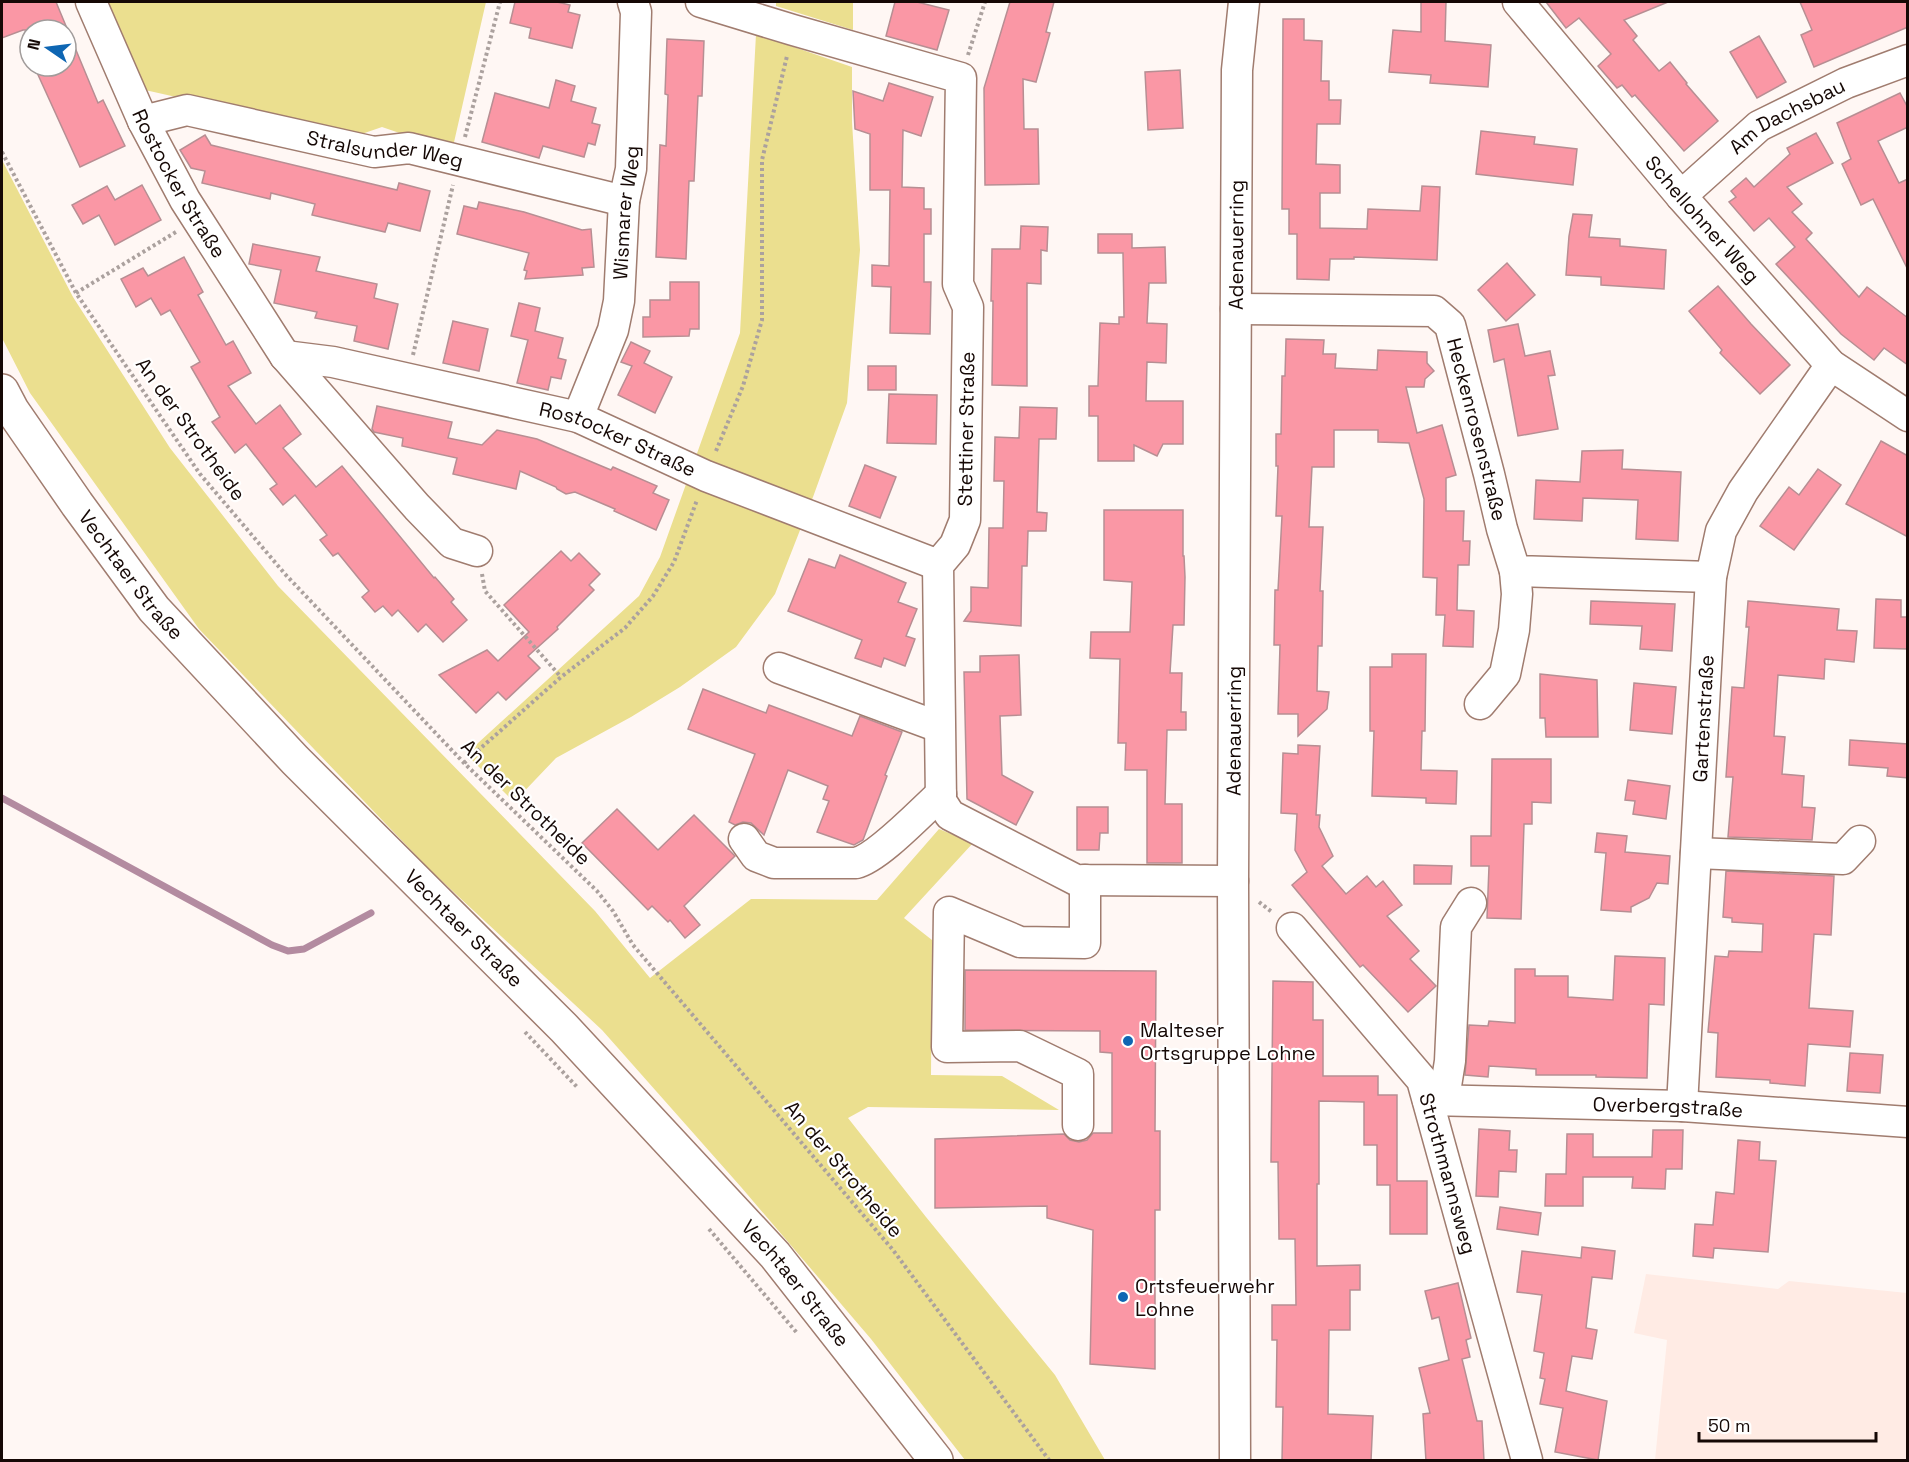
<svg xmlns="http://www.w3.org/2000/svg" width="1909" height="1462" font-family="'Space Grotesk',sans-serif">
	<rect width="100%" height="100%" fill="#fff7f4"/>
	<path fill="#ffebe4" d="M1646 1274 1778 1289 1789 1281 1907 1293V1460H1655L1667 1340 1634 1333Z"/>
	<g fill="#ebdf8f">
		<path d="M107 2H486L452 151 382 127 353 137 145 90Z"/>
		<path d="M776 2H853V30L776 6Z"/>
		<path d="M756 34 852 67V122L860 250 847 403 813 497 775 594 736 647 680 687 631 717 556 758 514 802 466 754 639 596 660 557 740 333Z"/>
		<path d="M2 160 73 297 170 448 278 586 595 911 650 978 751 899 877 900 939 829 973 843 904 918 932 940 931 1075 1002 1076 1059 1110 868 1107 848 1118 926 1217 1055 1375 1105 1460H965L871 1339 741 1187 602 1030 430 870 199 629 30 393 2 338Z"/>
	</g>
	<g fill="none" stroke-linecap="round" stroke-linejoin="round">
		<path stroke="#b38ba0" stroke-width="7" d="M2 798 272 945 288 951 304 949 371 913"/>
	</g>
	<g fill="#fa97a5" stroke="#b78e93" stroke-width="1.5">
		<path d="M2 2H56L98 103 103 100 125 146 80 167 34 66H66V30H23L2 38Z"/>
		<path d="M515 2H557L570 5 568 12 580 15 572 48 529 38 531 28 510 23Z"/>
		<path d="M895 2H917L949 10 937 50 886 36Z"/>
		<path d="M1010 2H1054L1046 32 1050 33 1036 82 1023 79 1024 129H1038L1039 184 985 185 984 88Z"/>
		<path d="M1421 2H1446L1445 41 1491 45 1488 87 1430 83 1431 75 1389 72 1393 30 1421 32Z"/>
		<path d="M1546 2H1668L1624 20 1637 36 1633 40 1659 71 1670 62 1687 83 1686 84 1718 121 1684 151 1635 95 1632 97 1622 85 1617 88 1598 66 1611 54 1579 18 1566 28Z"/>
		<path d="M1800 2H1908V27L1814 67 1801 35 1812 30Z"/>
		<path d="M1283 19H1304V40L1322 41 1321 81H1329V100H1341L1340 124H1317L1316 164 1340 165V193H1320V228L1367 229 1368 209 1420 211 1422 186 1440 187 1437 260 1354 257V259H1330L1329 280 1297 279V234H1289V209H1282Z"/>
		<path d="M1759 36 1786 82 1757 98 1730 52Z"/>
		<path d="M667 39 704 41 702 96H698L694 181H689L686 259 656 257 660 145 666 146 668 95 665 94Z"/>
		<path d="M1180 70 1183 128 1148 130 1145 72Z"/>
		<path d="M556 80 575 86 571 101 596 108 592 123 600 125 595 145 588 143 584 157 543 146 539 158 482 142 495 93 549 108Z"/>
		<path d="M889 83 933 97 921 136 903 130 902 187 924 188V209H931V234H924V282H931L930 334 890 333 891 287 872 286V265L889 266 890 190H870V134L855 129 853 91 883 101Z"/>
		<path d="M1900 93 1908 108V127L1878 141 1899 183 1908 179V270L1873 199 1861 205 1842 164 1851 159 1837 123Z"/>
		<path d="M1481 131 1535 137 1534 144 1577 149 1573 185 1476 174Z"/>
		<path d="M1816 133 1833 163 1787 187 1802 204 1792 212 1812 233 1806 239 1859 297 1867 287 1908 318V365L1884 348 1874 360 1841 334 1776 264 1795 247 1769 218 1754 231 1729 202 1736 197 1731 191 1746 178 1754 187 1790 154 1787 148Z"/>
		<path d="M205 135 211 145 310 169 397 190 399 183 430 191 420 231 388 223 385 232 312 215 315 204 271 193 270 199 202 183 205 171 191 168 180 150Z"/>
		<path d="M142 185 161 220 115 245 99 215 83 224 72 205 107 186 115 200Z"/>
		<path d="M479 202 524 212 582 230 591 229 594 267 582 268 583 275 525 279 527 271 524 270 529 253 457 234 464 206 477 209Z"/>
		<path d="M1573 214 1592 215 1589 237 1620 239V246L1666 250 1664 289 1601 285V277L1566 275 1569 236Z"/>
		<path d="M1021 226 1048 227 1047 251 1041 250V284L1027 283V386L992 385 993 301H991L992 249H1020Z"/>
		<path d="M1098 234H1132V248L1165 247 1166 283H1149L1147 323 1167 324 1166 363 1147 362 1146 401H1183V444H1163L1157 456 1134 445V461H1098V416H1089V386H1098L1100 323 1119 324V317H1124L1123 253H1098Z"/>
		<path d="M253 244 320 257 316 271 377 284 374 298 398 304 388 349 354 341 357 326 315 318 317 312 274 303 281 270 249 264Z"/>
		<path d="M184 257 203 292 198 295 226 345 233 341 251 373 228 386 256 424 280 405 301 434 283 448 316 487 342 466 434 578 435 577 454 599 451 602 467 620 443 642 426 624 418 632 398 610 392 616 383 606 375 612 362 597 369 591 338 553 333 556 320 540 327 535 295 495 283 505 270 489 277 484 246 444 235 453 212 422 220 417 191 367 200 362 170 310 161 315 151 298 136 307 121 279 143 268 148 276Z"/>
		<path d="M1507 263 1535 295 1506 321 1478 290Z"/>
		<path d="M670 282H699V329H690L689 336 643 337V317H650V300H670Z"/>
		<path d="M1718 286 1751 324 1790 365 1760 394 1720 353 1722 350 1689 311Z"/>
		<path d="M519 303 540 308 535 331 563 338 558 358 566 360 561 379 551 377 548 390 517 383 528 340 511 336Z"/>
		<path d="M453 321 488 329 479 371 443 363Z"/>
		<path d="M1518 324 1525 356 1550 351 1555 375 1548 376 1558 429 1518 436 1504 359 1494 362 1488 330Z"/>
		<path d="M1286 339 1324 340 1323 354H1336L1335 368 1377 370 1378 350 1427 352V363L1434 371 1425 379 1424 387H1406L1417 433 1442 425 1456 475 1446 478V511H1464L1463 541H1470L1469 565H1458L1457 610 1474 611 1473 647 1443 646 1445 615H1436L1437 578 1423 577 1424 499 1409 443 1378 442V430H1334V467H1312L1309 527H1323L1320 591H1323L1322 646H1318L1317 691 1329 692 1327 709 1298 736V714H1278L1280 645H1274L1275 590H1278L1282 516H1276L1278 466H1276V434H1281L1282 376H1285Z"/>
		<path d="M631 342 650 351 644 363 672 377 655 413 618 395 632 366 621 362Z"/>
		<rect x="868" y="366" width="28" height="24"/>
		<path d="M889 394 937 395 936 444 887 443Z"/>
		<path d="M377 406 452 422 448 438 482 445 497 430 537 439 611 470 613 467 657 486 653 493 669 500 656 530 614 511 615 509 575 492 566 494 557 489 556 487 520 471 516 489 453 474 457 458 402 446 403 438 374 432 372 429Z"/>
		<path d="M1020 407 1057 408 1056 439H1039L1037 512 1047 513 1046 531H1028L1027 566H1022L1021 626 964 621 971 611V587L988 588 989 528H1003L1004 481H994L995 437 1019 438Z"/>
		<path d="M1881 441 1908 456V537L1846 504Z"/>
		<path d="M1623 450 1622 469 1681 472 1678 541 1636 539 1638 500 1583 498 1582 521 1534 519 1536 480 1580 482 1582 451Z"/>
		<path d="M865 465 896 477 880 518 849 506Z"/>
		<path d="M1818 469 1841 485 1794 550 1760 526 1789 487 1799 495Z"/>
		<path d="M1104 510H1183V556H1184L1185 577 1184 625H1173L1170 673H1182L1181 712H1186V730H1167L1165 804H1182V863H1147V770H1125L1126 743H1118L1120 659 1090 658 1091 632H1130L1132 582 1104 580Z"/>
		<path d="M561 551 571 561 579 553 600 574 589 585 594 590 557 627 558 629 528 656 540 668 506 700 498 692 476 713 439 675 487 650 498 661 529 632 504 605Z"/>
		<path d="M840 555 906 583 898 602 917 609 906 636 915 639 905 666 884 658 881 667 855 658 862 640 788 611 809 559 835 568Z"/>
		<path d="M1876 599 1901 600V617H1908V649L1874 648Z"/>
		<path d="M1591 601 1675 604 1672 651 1640 649 1642 626 1590 624Z"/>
		<path d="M1748 601 1839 609 1837 630 1857 631 1854 662 1825 659 1824 679 1778 675 1774 736 1785 737 1782 774 1804 776 1802 807 1815 808 1812 840 1728 837 1733 777H1726L1732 687 1744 688 1749 627H1746Z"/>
		<path d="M1392 654H1426L1425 731H1422L1421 770 1457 771 1456 804 1426 803V798L1372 796 1374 731H1370V667H1392Z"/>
		<path d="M1019 655 1021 715 1000 716 1002 775 1033 792 1016 825 967 799 964 672H980V656Z"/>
		<path d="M1540 674 1597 680 1598 737H1546L1545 718H1540Z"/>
		<path d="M1634 683 1676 687 1672 734 1630 730Z"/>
		<path d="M703 689 766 713 769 705 852 736 860 716 902 732 885 775 887 776 863 840 854 845 817 832 829 801 823 799 828 786 788 770 764 835 751 823 743 822 735 825 729 822 755 754 688 729Z"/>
		<path d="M1850 740 1908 744V778L1887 776 1888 768 1849 765Z"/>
		<path d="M1298 745 1320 746 1316 815H1320L1319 827 1333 856 1322 866 1346 894 1367 876 1376 887 1383 881 1402 905 1387 916 1419 951 1410 959 1436 986 1408 1012 1363 965 1360 967 1292 885 1307 872 1295 850 1297 814 1281 813 1283 753 1298 754Z"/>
		<path d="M1492 759H1551V803L1532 802V824H1524L1521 919 1487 918 1489 866H1471V836H1491Z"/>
		<path d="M1628 780 1670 786 1666 819 1633 814 1635 801 1625 800Z"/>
		<path d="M1077 807H1108V833H1100L1099 850H1077Z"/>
		<path d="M617 809 658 850 694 815 735 856 684 906 700 925 685 938 670 920 668 922 652 906 648 910 582 843Z"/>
		<path d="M1597 833 1627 836 1625 852 1670 856 1668 884 1657 883 1649 898 1631 907V912L1601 910 1606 853 1595 852Z"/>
		<path d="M1414 865 1452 866 1451 884H1414Z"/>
		<path d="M1726 871 1834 876 1831 935 1814 934 1809 1008 1853 1011 1850 1047 1808 1044 1805 1086 1770 1083V1080L1716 1077 1718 1033 1708 1032 1715 956 1728 957 1729 951 1762 952 1763 924 1732 922V918L1723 917Z"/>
		<path d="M1615 956 1665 958 1664 1005 1649 1004 1647 1078 1596 1077V1075H1536V1069L1489 1066 1488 1077 1465 1075 1469 1025 1488 1026 1489 1021 1515 1023V969H1535V976H1568V997L1613 1000Z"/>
		<path d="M965 970 1156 971 1155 1131H1160V1210H1155V1369L1090 1364 1093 1230 1047 1218V1206L935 1208V1139L1064 1134 1070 1140 1079 1142 1087 1140 1093 1133H1112V1053L1100 1052V1031L965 1030Z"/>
		<path d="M1273 981 1313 982V1020H1323V1076H1378V1095H1397V1181H1427V1234H1390V1185H1377V1145H1364V1102L1319 1101V1184H1317V1266L1360 1265V1290H1350V1330H1329L1328 1414 1373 1416 1371 1461H1282L1283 1407H1276L1277 1340H1272V1305H1296L1295 1239H1279L1278 1162H1271Z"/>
		<path d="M1850 1053 1883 1055 1880 1093 1847 1091Z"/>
		<path d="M1479 1129 1510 1131 1509 1150H1517L1516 1172 1499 1171 1498 1197 1476 1196Z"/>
		<path d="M1653 1130H1683L1682 1169H1666L1665 1189 1632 1188 1633 1177H1583V1206H1545L1546 1174H1566L1567 1134H1593V1157H1652Z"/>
		<path d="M1738 1140 1760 1142 1759 1160 1776 1161 1768 1252 1714 1248 1713 1258 1693 1256 1695 1224 1713 1225 1716 1192 1734 1194Z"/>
		<path d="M1500 1207 1541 1213 1538 1235 1497 1229Z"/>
		<path d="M1582 1247 1615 1251 1612 1279 1592 1277 1586 1328 1597 1330 1592 1359 1572 1356 1566 1391 1607 1401 1598 1460 1555 1452 1563 1408 1540 1404 1545 1379 1540 1378 1544 1353 1534 1351 1542 1295 1517 1292 1522 1251 1581 1258Z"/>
		<path d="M1458 1283 1471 1338 1466 1340 1470 1357 1462 1359 1477 1421H1482L1484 1461H1426L1423 1414 1430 1413 1419 1368 1449 1360 1439 1317 1432 1319 1425 1291Z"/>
	</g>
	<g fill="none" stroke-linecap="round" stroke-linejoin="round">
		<g stroke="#a07c6f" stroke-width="33">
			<g id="minor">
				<path id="s1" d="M91 2 143 121 185 200 285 356 417 507 452 543 477 551"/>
				<path d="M701 2 793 30 961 78 958 284 968 307 965 520 955 545 938 565 941 801 950 815 1076 880 1233 881"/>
				<path id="s2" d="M1518 2 1681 196 1831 365 1908 416"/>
				<path id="s3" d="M143 121 187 110 374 152 409 148 624 201"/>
				<path id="s4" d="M1681 196 1759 126 1846 83 1908 60"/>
				<path id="s5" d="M1236 309 1434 311 1450 325 1489 474 1502 529 1515 571 1711 577"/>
				<path id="s6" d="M285 356 333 362 578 417 706 476 938 565"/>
				<path id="s7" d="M578 417 613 330 619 301 624 201 631 169 636 12 633 2"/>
				<path d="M779 668 939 727"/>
				<path d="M1480 704 1505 674 1514 630 1517 594 1515 571"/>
				<path d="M744 839 756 856 774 863H856C878 858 922 811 941 794"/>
				<path d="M1696 853 1843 859 1860 841"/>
				<path id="s8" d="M1292 928 1422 1080 1527 1460"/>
				<path id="s9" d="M1428 1100 1682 1106 1908 1122"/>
				<path d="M1428 1100 1446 1086 1450 1061 1456 927 1471 903"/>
				<path id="s10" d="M1682 1106 1711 577 1721 531 1743 491 1831 365"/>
				<path d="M1078 1125V1074L1020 1046 947 1047 949 912 1020 942 1085 943V880"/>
				<path id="s11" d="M1235 1460 1233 881 1237 70 1244 2"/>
			</g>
		</g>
		<g stroke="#a07c6f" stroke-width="36">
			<g id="major">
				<path id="s12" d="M2 391 12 410 77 504 154 609 295 760 564 1028 775 1255 936 1460"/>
			</g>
		</g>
		<g stroke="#aba19e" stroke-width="4" stroke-dasharray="3 3" stroke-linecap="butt">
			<path d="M968 55 985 2"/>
			<path d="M465 137 500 2"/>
			<path d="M2 152 76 293 200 474 285 574 464 763 597 891 613 911 633 945 893 1250 1049 1460"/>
			<path d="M76 293 176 232"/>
			<path d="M413 355 453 185"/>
			<path d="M716 451 743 386 762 320V160L787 56"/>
			<path d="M482 574 485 591 561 677"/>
			<path d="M464 763 561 677 625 628 653 596 674 562 697 500"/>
			<path d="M1259 902 1272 912"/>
			<path d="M525 1032 577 1087"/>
			<path d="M709 1229 797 1333"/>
		</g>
		<use href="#minor" stroke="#fff" stroke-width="30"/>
		<use href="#major" stroke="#fff" stroke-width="33"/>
	</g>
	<g fill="#0e66b3" stroke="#fff" stroke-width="2">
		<circle cx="1128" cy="1041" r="6"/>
		<circle cx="1123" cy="1297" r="6"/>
	</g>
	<g text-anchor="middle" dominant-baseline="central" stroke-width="4.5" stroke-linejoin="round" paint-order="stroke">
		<g font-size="20" fill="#150805" stroke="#fff">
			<text stroke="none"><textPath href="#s4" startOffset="134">Am Dachsbau</textPath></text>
			<text stroke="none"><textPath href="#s3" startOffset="248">Stralsunder Weg</textPath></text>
			<text stroke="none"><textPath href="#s1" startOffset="202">Rostocker Straße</textPath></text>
			<text stroke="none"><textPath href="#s7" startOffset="212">Wismarer Weg</textPath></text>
			<text stroke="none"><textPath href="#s2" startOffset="285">Schellohner Weg</textPath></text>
			<text stroke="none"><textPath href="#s11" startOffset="1215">Adenauerring</textPath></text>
			<text transform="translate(191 429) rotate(54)">An der Strotheide</text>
			<text transform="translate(966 429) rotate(-89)">Stettiner Straße</text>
			<text stroke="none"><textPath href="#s5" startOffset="327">Heckenrosenstraße</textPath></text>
			<text stroke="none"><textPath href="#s6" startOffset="344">Rostocker Straße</textPath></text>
			<text stroke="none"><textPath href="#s12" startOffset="225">Vechtaer Straße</textPath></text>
			<text stroke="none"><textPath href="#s10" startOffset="388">Gartenstraße</textPath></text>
			<text stroke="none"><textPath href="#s11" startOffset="729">Adenauerring</textPath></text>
			<text transform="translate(526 802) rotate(44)">An der Strotheide</text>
			<text stroke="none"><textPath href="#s12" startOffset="711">Vechtaer Straße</textPath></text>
			<text stroke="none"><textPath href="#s9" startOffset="240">Overbergstraße</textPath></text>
			<text transform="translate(844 1169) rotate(50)">An der Strotheide</text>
			<text stroke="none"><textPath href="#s8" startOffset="297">Strothmannsweg</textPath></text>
			<text stroke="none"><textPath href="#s12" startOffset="1197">Vechtaer Straße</textPath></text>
		</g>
		<g font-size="20" fill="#150805" stroke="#fff" text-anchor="start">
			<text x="1140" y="1030">Malteser<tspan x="1140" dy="23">Ortsgruppe Lohne</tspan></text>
			<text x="1135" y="1286">Ortsfeuerwehr<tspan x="1135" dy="23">Lohne</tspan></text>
		</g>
	</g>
	<rect width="1909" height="1462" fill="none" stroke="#150805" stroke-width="6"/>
	<g transform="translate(48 48) rotate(284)"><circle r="28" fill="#ffffff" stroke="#a19c9b" stroke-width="1.5"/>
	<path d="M0-4.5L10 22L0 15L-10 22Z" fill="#0e66b3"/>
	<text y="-9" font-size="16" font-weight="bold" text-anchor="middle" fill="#150805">N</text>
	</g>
	<path d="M1699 1432v9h177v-9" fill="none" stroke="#150805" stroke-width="3"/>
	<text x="1708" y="1432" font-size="18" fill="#150805" stroke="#ffffff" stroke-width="4.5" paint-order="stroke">50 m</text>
</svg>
